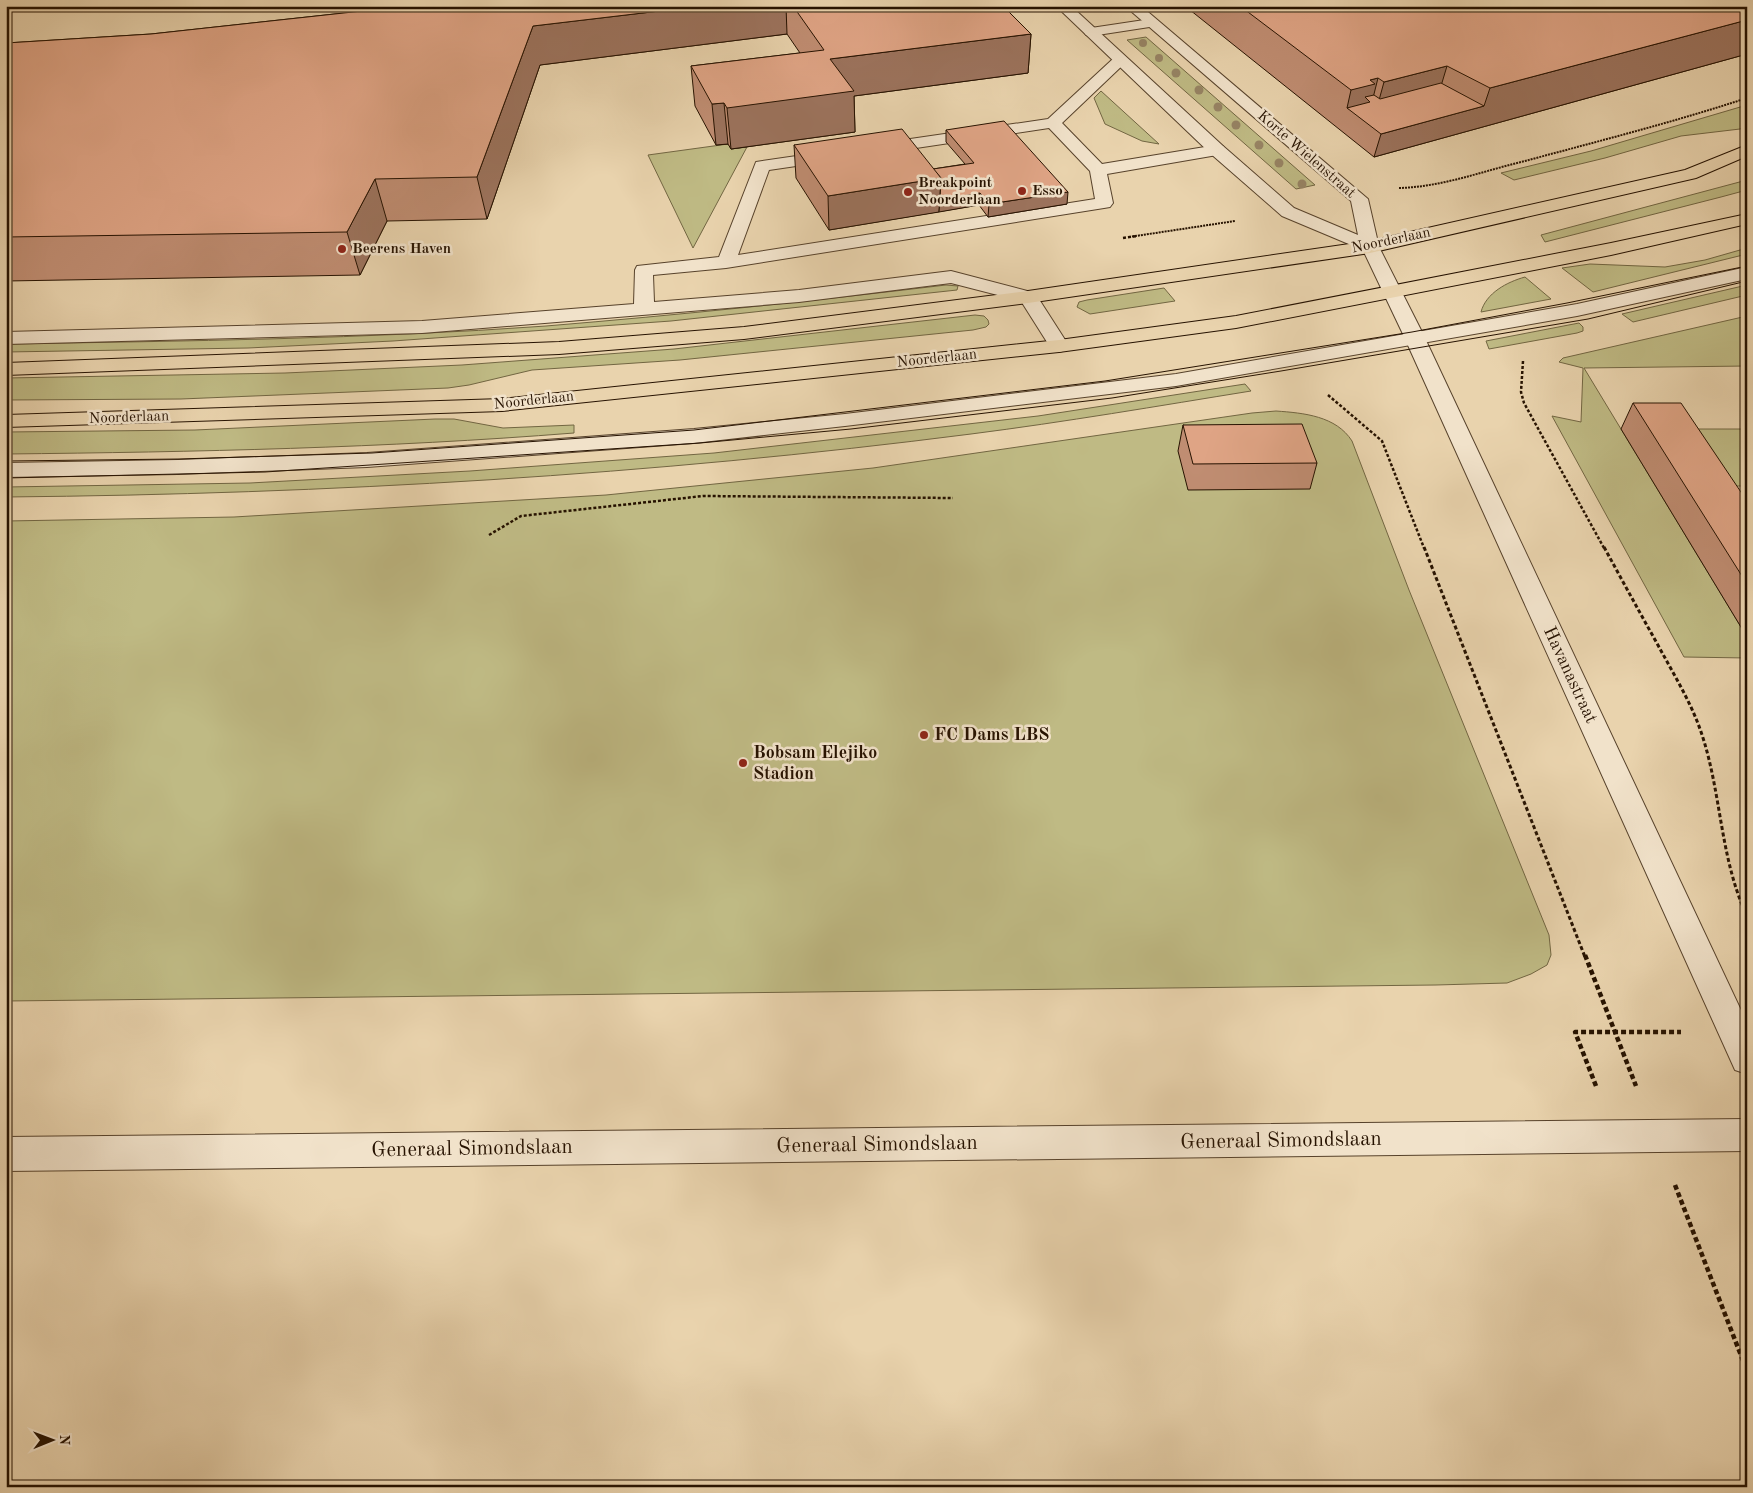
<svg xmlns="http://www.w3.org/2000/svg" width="1753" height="1493" font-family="'Old Standard TT',serif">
	<rect width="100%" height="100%" fill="#e9d3ad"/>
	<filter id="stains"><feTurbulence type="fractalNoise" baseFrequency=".004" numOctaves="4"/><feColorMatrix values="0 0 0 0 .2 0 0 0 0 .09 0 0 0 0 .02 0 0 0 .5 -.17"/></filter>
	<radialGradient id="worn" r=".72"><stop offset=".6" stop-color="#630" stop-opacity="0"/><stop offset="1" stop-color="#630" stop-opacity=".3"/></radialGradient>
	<g fill="#bfba84" stroke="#726642">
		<path d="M1146 37 1315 185 1296 189 1127 40Z"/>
		<path d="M1101 91 1159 144 1142 141 1105 124 1094 98Z"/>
		<path d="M1747 105V127L1740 129 1681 136 1605 158 1514 180 1501 173 1591 151Z"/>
		<path d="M728 144 731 149 747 147 693 248 648 155Z"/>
		<path d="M1747 180V190L1721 197 1545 242 1541 235Z"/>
		<path d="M1747 248V254L1593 292 1562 268 1590 264 1665 267 1705 260Z"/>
		<path d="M1525 277 1551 299 1481 312C1486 293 1507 282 1525 277Z"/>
		<path d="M946 285 958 286 957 290 671 321 393 341 248 348 6 352V344C186 341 366 339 546 326 679 315 813 301 946 285Z"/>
		<path d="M1747 285V295L1633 322 1622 314Z"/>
		<path d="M1164 288 1175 301 1090 314 1077 307 1079 302 1087 300Z"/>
		<path d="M975 315 984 316 988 320 989 324 986 327 973 330 680 360 532 370 469 385 448 388 181 399 6 400V378L285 373 462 365 674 349Z"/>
		<path d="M1747 316V366L1584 368 1747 637V658L1684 657 1552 416 1581 422 1583 368 1559 362 1563 358Z"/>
		<path d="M1579 323 1583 327V331L1577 333 1489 349 1486 341Z"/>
		<path d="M1245 384 1251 391C1158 406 1065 422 971 434 652 475 329 494 6 497V487L250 483 470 471 714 453 1038 416Z"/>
		<path d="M1276 411C1304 413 1336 416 1352 441L1409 590 1549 935 1551 955 1547 965 1531 974 1507 983 1436 985 6 1001V521L234 517 606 495 873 468 1252 413Z"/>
		<path d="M435 419H454L503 428 574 425V433C385 448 196 452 6 454V432L195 430Z"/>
		<path d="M1668 429H1747V486H1704Z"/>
	</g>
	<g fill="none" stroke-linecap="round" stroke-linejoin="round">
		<g stroke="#57422b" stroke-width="2">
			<g id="service">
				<path d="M1120 56 1125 57 1127 60 1125 63 1062 123 1102 164 1217 145 1223 146 1225 150 1223 154 1107 174 1113 203 1110 207 1104 208 726 268 653 275 654 302 799 290 951 271 1035 293 1069 346 1066 350 1059 352 1052 350 1021 301 951 283 799 302 422 333 6 344V332L422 321 634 304 635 270 637 266 719 257 756 162 831 151 837 152 839 156 837 160 769 170 738 255 1095 199 1090 171 1049 128 876 154 870 153 868 149 870 145 876 144 1048 119 1115 57Z"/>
				<path d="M1747 267V279L1577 316 1176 386 845 426 694 443 367 467 178 474 6 477V463L178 460 367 453 694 429 845 414 1176 374 1577 304Z"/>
			</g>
		</g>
		<g stroke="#57422b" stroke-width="2">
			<g id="minor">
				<path d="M1151 19 1156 20 1158 23 1156 26 1091 36 1086 35 1084 32 1086 29 1091 28Z"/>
				<path d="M1747 1119V1151L6 1171V1137Z"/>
			</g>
		</g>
		<g stroke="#57422b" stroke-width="2">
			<path id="tertiary" d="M1056 6H1071L1223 146 1294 208 1358 235 1351 201 1125 6H1141L1368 199 1379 247 1422 332 1747 1023V1074L1735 1070 1402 332 1363 250 1282 216 1211 154Z"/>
		</g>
		<g stroke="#261200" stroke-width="2">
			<g id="primary">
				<path d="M1747 145V156L1696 178 1370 253 1028 303 744 339 559 354 6 375V363L559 342 744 327 1028 291 1370 241 1685 170Z"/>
				<path d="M1747 214V224L1611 255 1236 328 1059 352 502 411 6 427V415L502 399 1059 340 1236 316 1611 243Z"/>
			</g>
		</g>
		<g stroke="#261200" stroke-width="2" stroke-dasharray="2 1" stroke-linecap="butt">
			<path d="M1399 188C1442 187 1483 171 1525 161 1599 141 1674 122 1747 98"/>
			<path d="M1129 237 1235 221"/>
		</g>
		<g stroke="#261200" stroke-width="2.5" stroke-dasharray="3 2" stroke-linecap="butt">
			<path d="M1123 238 1137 236"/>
			<path d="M1523 361 1521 392 1524 403 1604 548"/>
			<path d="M1328 395 1382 441 1424 548"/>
			<path d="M489 535 521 516 703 496 953 498"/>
		</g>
		<g stroke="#261200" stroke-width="3" stroke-dasharray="4 2.5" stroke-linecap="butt">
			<path d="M1424 547 1585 957"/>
			<path d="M1604 547C1622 580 1640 613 1659 647 1672 671 1687 696 1697 721 1722 784 1718 855 1747 916"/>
		</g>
		<g stroke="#261200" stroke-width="4.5" stroke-dasharray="5 3" stroke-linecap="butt">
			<path d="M1585 955 1636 1086"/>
			<path d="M1596 1086 1575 1032H1681"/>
			<path d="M1675 1185 1747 1371"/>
		</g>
		<use href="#service" fill="#f1e2ca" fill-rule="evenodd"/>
		<use href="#minor" fill="#f1e2ca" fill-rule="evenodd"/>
		<use href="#tertiary" fill="#f1e2ca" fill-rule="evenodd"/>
		<use href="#primary" fill="#e9d3ad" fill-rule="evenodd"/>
		<g stroke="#261200" stroke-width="1">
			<path d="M6 461 179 459 372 453 694 430 1105 381 1412 332 1567 303 1747 266"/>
			<path d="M6 478 265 472 700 443 851 429 1112 398 1281 371 1588 319 1747 281"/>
		</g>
	</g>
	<g fill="#978464">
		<circle cx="1143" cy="43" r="4"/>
		<circle cx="1159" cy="58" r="4"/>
		<circle cx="1176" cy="73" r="4.5"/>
		<circle cx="1199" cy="90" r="4.5"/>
		<circle cx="1218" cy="107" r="4.5"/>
		<circle cx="1236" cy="125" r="4.5"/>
		<circle cx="1259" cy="145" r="4.5"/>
		<circle cx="1279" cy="163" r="4.5"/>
		<circle cx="1302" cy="184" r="4.5"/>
	</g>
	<g fill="#c08d72" stroke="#261200">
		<path d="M408 6H1003L1031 34 1028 73 854 96 855 132 731 149 728 144 716 145 695 106 691 66 800 53 787 34 540 65 487 219 387 221 360 275 6 281V43L151 34Z"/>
		<path d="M1185 6H1747V54L1374 157Z"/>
		<path d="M946 130 1067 204 988 217 979 205 829 230 796 178 794 145 933 169 965 164 946 142Z"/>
		<path d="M1633 403 1747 501V637L1621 429Z"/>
		<path d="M1183 425 1317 463 1310 489 1188 490 1178 451Z"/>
	</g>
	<g fill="#9c735d" stroke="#261200">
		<path d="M702 6H786L787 34 540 65 487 219 477 177 533 26Z"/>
		<path d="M1747 20V54L1374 157 1381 134 1484 106 1490 88Z"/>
		<path d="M1031 34 1028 73 854 96 855 132 731 149 727 108 830 59Z"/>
		<path d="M1447 66 1435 106 1373 122 1384 82Z"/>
		<path d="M1378 78 1368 118 1347 108 1351 90 1370 80Z"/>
		<path d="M724 103 728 144 716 145 712 104Z"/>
		<path d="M941 178 939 212 829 230 828 196Z"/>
		<path d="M375 179 387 221 360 275 347 232Z"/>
		<path d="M1068 192 1067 204 988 217 989 204Z"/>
		<path d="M980 193 979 205 939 212 940 200Z"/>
	</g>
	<g fill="#dfa485" stroke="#261200">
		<path d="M408 6H702L533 26 477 177 375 179 347 232 6 237V43L151 34Z"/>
		<path d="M793 6H1003L1031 34 830 59 854 91 727 108 724 103 712 104 691 66 824 50Z"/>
		<path d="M1240 6H1747V20L1490 88 1447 66 1384 82 1378 78 1370 80 1375 84 1351 90Z"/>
		<path d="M1441 83 1484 106 1381 134 1347 108 1370 102 1365 97 1374 95 1380 99Z"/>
		<path d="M1004 121 1068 192 989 204 980 193 940 200 941 178 933 169 974 163 946 130Z"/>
		<path d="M902 129 941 178 828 196 794 145Z"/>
		<path d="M1633 403H1681L1747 501V584Z"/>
		<path d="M1302 424 1317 463 1193 464 1183 425Z"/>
	</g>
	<g fill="#8f2418" stroke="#f1e2ca" stroke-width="2">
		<circle cx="1022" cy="191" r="5"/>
		<circle cx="908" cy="192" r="5"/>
		<circle cx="342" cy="249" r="5"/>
		<circle cx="924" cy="735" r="5"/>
		<circle cx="743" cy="763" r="5"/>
	</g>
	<g text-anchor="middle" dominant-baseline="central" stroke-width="5" stroke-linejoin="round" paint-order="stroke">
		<g font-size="15" fill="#261200" stroke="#f1e2ca">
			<text transform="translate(1306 155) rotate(41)">Korte Wielenstraat</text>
			<text transform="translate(1391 241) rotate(-12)">Noorderlaan</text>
			<text transform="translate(937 359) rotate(-6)">Noorderlaan</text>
			<text transform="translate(534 401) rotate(-6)">Noorderlaan</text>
			<text transform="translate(129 418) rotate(-2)">Noorderlaan</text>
		</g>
		<g font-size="15" font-weight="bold" fill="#261200" stroke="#f1e2ca" text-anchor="start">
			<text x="918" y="183">Breakpoint<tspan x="918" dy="17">Noorderlaan</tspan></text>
			<text x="1032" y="191">Esso</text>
			<text x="352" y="249">Beerens Haven</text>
		</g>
		<g font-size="18" fill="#261200" stroke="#f1e2ca">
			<text transform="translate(1570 675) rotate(65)">Havanastraat</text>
		</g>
		<g font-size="18" font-weight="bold" fill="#261200" stroke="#f1e2ca" text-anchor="start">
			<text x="934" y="735">FC Dams LBS</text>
			<text x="753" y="753">Bobsam Elejiko<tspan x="753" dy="21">Stadion</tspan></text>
		</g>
		<g font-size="21" fill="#261200" stroke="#f1e2ca">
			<text transform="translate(1281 1141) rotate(-1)">Generaal Simondslaan</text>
			<text transform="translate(877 1145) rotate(-1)">Generaal Simondslaan</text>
			<text transform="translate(472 1149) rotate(-1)">Generaal Simondslaan</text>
		</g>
	</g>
	<rect width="1753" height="1493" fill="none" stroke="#e9d3ad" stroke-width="25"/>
	<rect x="8" y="8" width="1738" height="1478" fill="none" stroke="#261200" stroke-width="2.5"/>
	<rect x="12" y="12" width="1728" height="1468" fill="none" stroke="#261200"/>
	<g transform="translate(52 1440) rotate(89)" stroke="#f1e2ca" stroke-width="4" paint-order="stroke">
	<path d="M0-4L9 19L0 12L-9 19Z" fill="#261200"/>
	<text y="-8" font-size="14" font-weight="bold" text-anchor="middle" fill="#261200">N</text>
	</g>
	<rect width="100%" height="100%" filter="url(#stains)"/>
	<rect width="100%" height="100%" fill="url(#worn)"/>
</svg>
